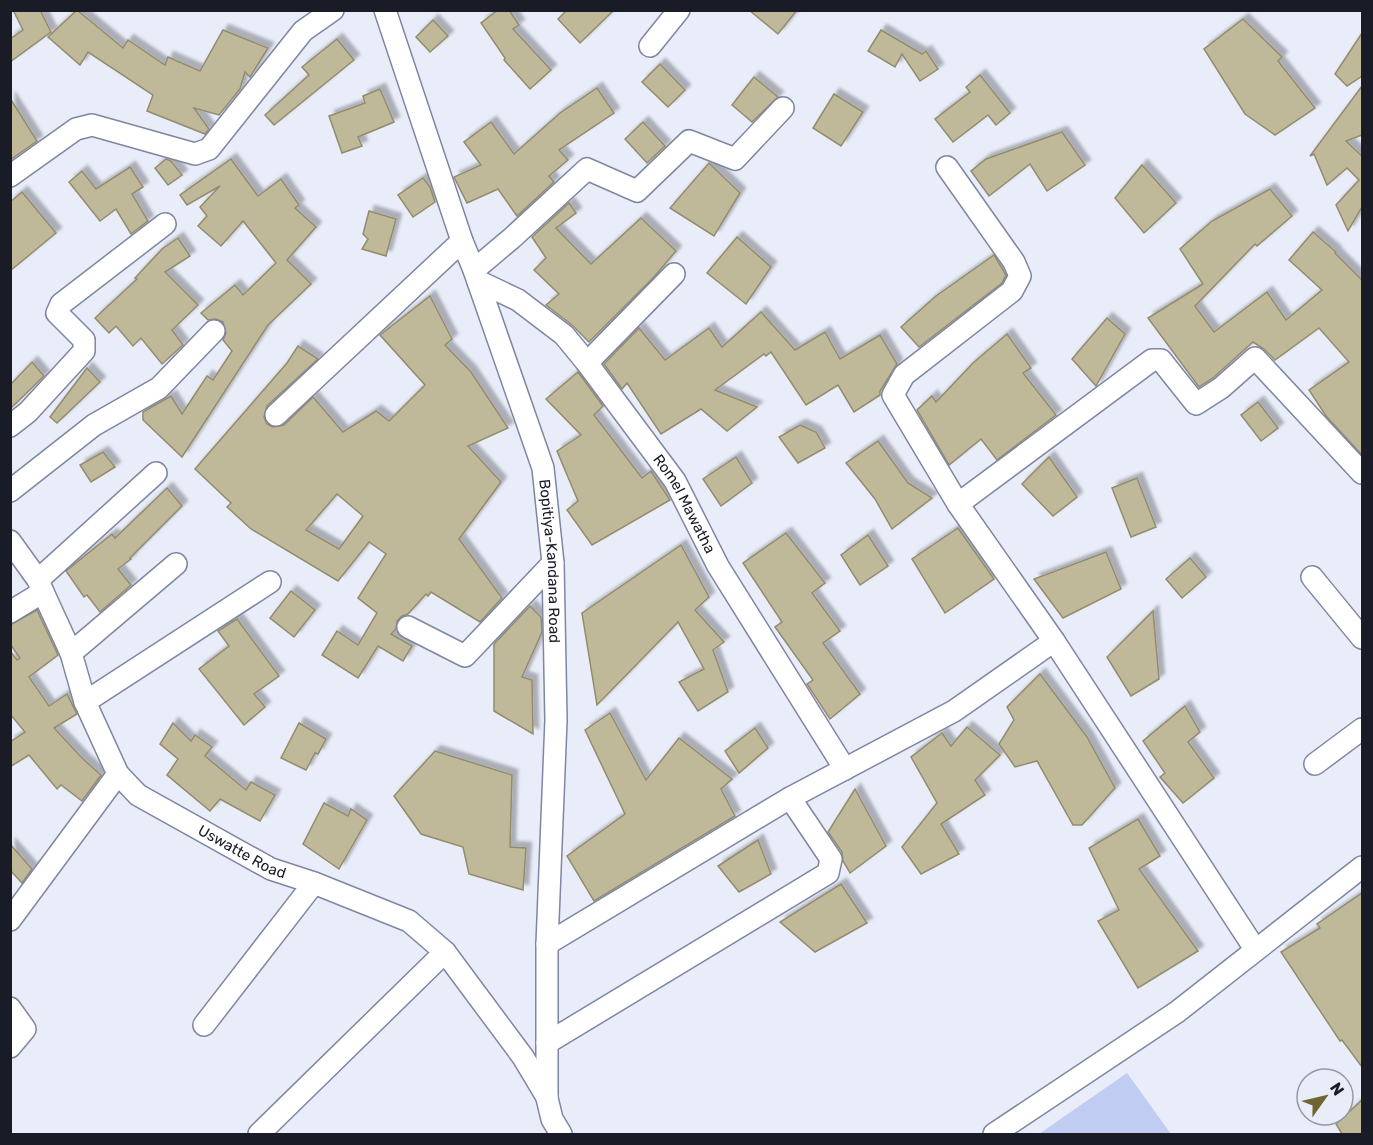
<svg xmlns="http://www.w3.org/2000/svg" width="1373" height="1145" font-family="Rubik,sans-serif">
	<defs>
		<filter id="shadow"><feDropShadow dx="5.5" dy="-5.5" stdDeviation="1.5" flood-color="#0004"/></filter>
	</defs>
	<rect width="100%" height="100%" fill="#e9edf9"/>
	<path fill="#c0ccf1" d="M1127 1073 1171 1134H1039Z"/>
	<g fill="#bfb999" stroke="#928c6e" stroke-width="1.5" fill-rule="evenodd" filter="url(#shadow)">
		<path d="M13 10H40L51 32 10 62V39L23 30Z"/>
		<path d="M77 10 123 48 128 40 165 65 168 57 200 71 223 30 268 48 250 77 245 72 240 89 219 115 194 108 209 129 205 134 147 111 153 95 88 52 80 65 48 37Z"/>
		<path d="M498 10H509L519 25 513 29 551 70 530 89 504 60 505 58 481 23Z"/>
		<path d="M567 10H614L580 43 558 19Z"/>
		<path d="M749 10H797L778 34Z"/>
		<path d="M1243 19 1282 57 1278 61 1315 108 1275 135 1245 114 1204 49Z"/>
		<path d="M433 20 448 36 430 52 416 37Z"/>
		<path d="M881 30 922 54 926 51 938 69 920 81 902 54 895 67 868 51Z"/>
		<path d="M1362 33V76L1347 86 1335 74Z"/>
		<path d="M337 39 354 60 274 125 265 115 309 75 302 67Z"/>
		<path d="M660 64 685 90 668 107 642 82Z"/>
		<path d="M980 75 1010 113 996 125 988 115 953 142 935 119 970 92 966 87Z"/>
		<path d="M754 77 778 97 752 122 732 105Z"/>
		<path d="M1362 86V135L1346 141 1362 156V207L1348 231 1336 205 1359 180 1347 168 1327 185 1314 154 1310 156Z"/>
		<path d="M597 88 614 113 559 150 568 160 549 176 554 182 517 216 498 189 467 203 454 177 481 165 464 142 491 122 514 154 560 113Z"/>
		<path d="M380 89 394 122 358 137 362 146 342 153 329 116 365 103 363 96Z"/>
		<path d="M834 94 863 112 841 146 813 128Z"/>
		<path d="M10 98 37 141 10 160Z"/>
		<path d="M643 122 665 146 647 163 625 139Z"/>
		<path d="M1062 132 1085 165 1047 191 1030 164 989 196 971 171 986 159Z"/>
		<path d="M166 159 171 161 182 175 168 185 155 168Z"/>
		<path d="M231 159 258 196 281 179 299 205 295 208 316 227 287 260 311 284 268 325 182 457 143 420V412L171 396 182 414 207 376 213 380 232 351 223 340 226 333 223 322 216 319 208 320 201 313 235 285 243 295 276 263 243 221 221 246 198 226 207 216 200 207 220 186 187 205 180 195Z"/>
		<path d="M709 163 740 193 714 236 670 208Z"/>
		<path d="M1142 165 1176 203 1144 233 1115 198Z"/>
		<path d="M130 167 143 187 132 194 148 221 131 234 116 209 100 221 69 182 82 171 96 189Z"/>
		<path d="M423 178 430 187 435 202 413 217 398 195Z"/>
		<path d="M1270 189 1292 216 1257 246 1255 244 1195 306 1214 332 1267 292 1286 320 1322 290 1289 260 1313 232 1336 252 1335 253 1362 280V455L1326 416 1309 390 1349 362 1319 328 1275 360 1264 349 1253 342 1213 378 1199 387 1148 318 1203 284 1180 249 1212 221Z"/>
		<path d="M22 192 56 233 10 271V202Z"/>
		<path d="M569 203 576 213 556 228 591 264 641 218 676 251 653 278 589 342 572 325 546 305 559 294 534 270 546 258 532 237Z"/>
		<path d="M369 211 396 219 386 256 362 249 368 239 363 234Z"/>
		<path d="M737 237 771 267 746 304 707 273Z"/>
		<path d="M178 238 190 256 165 272 198 305 172 330 183 345 162 364 141 338 133 346 116 326 109 333 95 318 137 279 135 278 162 249Z"/>
		<path d="M994 255 1006 275 1002 283 919 347 901 327 936 296Z"/>
		<path d="M430 296 452 339 445 345 471 372 508 428 468 446 501 482 459 539 502 598 480 622 431 592 428 596 426 594 408 614 402 616 397 621 396 629 391 634 412 646 403 661 378 646 358 678 322 655 337 631 358 645 377 613 358 598 386 554 369 542 338 581 251 529 227 507 231 503 195 469 287 363 298 346 318 359 267 406 264 417 267 424 273 427 284 425 313 397 343 432 376 411 389 421 425 385 380 335ZM337 494 363 516 339 549 306 530Z"/>
		<path d="M761 312 795 350 825 332 840 359 880 335 897 364 880 391V395L854 412 838 385 806 405 771 352 766 356 764 354 715 390 757 407 727 431 701 409 661 434 627 383 622 389 604 364 639 328 665 360 709 328 722 347Z"/>
		<path d="M1107 318 1125 334 1096 386 1072 359Z"/>
		<path d="M1007 334 1031 368 1023 373 1056 415 997 460 981 439 949 465 917 410 932 396 936 402 973 363Z"/>
		<path d="M32 362 44 376 10 409V385Z"/>
		<path d="M87 368 100 382 57 423 50 417Z"/>
		<path d="M578 372 603 406 594 415 642 478 651 471 670 500 592 545 567 510 578 501 557 451 581 435 546 399Z"/>
		<path d="M1258 402 1278 428 1261 441 1241 415Z"/>
		<path d="M800 425 816 432 825 448 798 463 779 437Z"/>
		<path d="M878 441 908 483 932 498 892 529 875 499 846 463Z"/>
		<path d="M103 452 115 467 91 482 80 465Z"/>
		<path d="M736 457 752 483 721 506 703 479Z"/>
		<path d="M1049 457 1077 497 1053 516 1022 484Z"/>
		<path d="M1137 478 1156 527 1131 537 1112 488Z"/>
		<path d="M167 488 182 506 130 558 131 559 118 569 131 585 100 612 87 595 84 597 66 571 112 534 115 538Z"/>
		<path d="M958 528 994 579 945 613 912 559Z"/>
		<path d="M786 533 825 583 812 593 840 631 823 643 860 694 830 719 807 684 813 680 775 627 782 622 743 563Z"/>
		<path d="M868 535 888 566 860 585 841 555Z"/>
		<path d="M681 545 709 597 695 610 724 642 713 650 728 692 698 711 679 682 704 669 678 622 597 705 582 613Z"/>
		<path d="M1106 552 1121 589 1063 618 1034 579Z"/>
		<path d="M1190 558 1206 577 1182 598 1166 579Z"/>
		<path d="M291 591 315 610 294 637 270 618Z"/>
		<path d="M530 606 541 617 542 632 522 677 532 680 533 734 494 711V644Z"/>
		<path d="M37 610 58 655 29 677 49 706 67 694 77 714 54 728 83 759 101 775 82 801 61 785 57 789 29 755 10 767V742L25 732 10 714V651L17 660 20 658 10 644V625Z"/>
		<path d="M1153 611 1159 679 1131 696 1107 657Z"/>
		<path d="M237 619 279 676 254 694 265 707 244 725 199 669 229 646 218 631Z"/>
		<path d="M1040 674 1087 737 1115 788 1082 825H1073L1037 761 1015 767 999 744 1014 720 1007 707Z"/>
		<path d="M1185 706 1200 732 1188 742 1214 778 1183 803 1160 777 1165 773 1143 741Z"/>
		<path d="M610 713 646 780 679 738 732 779 721 789 735 816 594 901 567 856 625 814 585 730Z"/>
		<path d="M173 723 191 741 195 735 212 747 205 756 246 790 251 782 275 795 260 821 220 799 210 811 167 775 178 759 160 744Z"/>
		<path d="M299 723 326 739 318 754 315 753 306 770 281 758Z"/>
		<path d="M967 727 1000 755 975 780 985 795 941 824 959 854 921 874 902 847 937 803 911 757 942 733 951 746Z"/>
		<path d="M755 728 768 748 739 773 725 751Z"/>
		<path d="M435 751 512 775 510 847 526 848 523 890 469 874 463 847 421 834 394 796Z"/>
		<path d="M855 789 886 846 850 873 843 861 842 852 828 832Z"/>
		<path d="M324 803 348 816 351 809 367 820 339 869 303 844Z"/>
		<path d="M1138 819 1160 856 1139 869 1198 951 1138 988 1098 921 1119 910 1089 848Z"/>
		<path d="M758 840 771 874 739 892 718 866Z"/>
		<path d="M10 844 32 869 22 883 10 870Z"/>
		<path d="M841 884 867 923 815 952 780 922Z"/>
		<path d="M1362 893V1067L1342 1040 1340 1041 1281 952 1320 928 1317 924Z"/>
		<path d="M1362 1100V1134H1342L1336 1124Z"/>
	</g>
	<g fill="none" stroke-linecap="round" stroke-linejoin="round">
		<g stroke="#7e86a2" stroke-width="24">
			<g id="minor">
				<path id="s1" d="M385 10 462 241 474 270 543 468 553 563 556 720 547 944V1098L552 1119 561 1134"/>
				<path d="M650 46 679 10"/>
				<path d="M947 167 1014 262 1020 276 1012 291 904 375 893 395 958 504 1054 641 1255 949"/>
				<path d="M10 176 76 129 92 125 195 154 209 149 303 31 333 10"/>
				<path d="M474 270 512 238 587 169 637 191 689 141 735 159 783 108"/>
				<path id="s2" d="M478 281 518 300 564 335 587 363 675 481 718 566 845 769"/>
				<path d="M587 363 674 274"/>
				<path d="M276 415 462 241"/>
				<path d="M10 426 28 412 84 351V340L57 313 61 304 165 224"/>
				<path d="M10 491 94 425 159 388 214 331"/>
				<path d="M958 504 1152 360H1161L1196 404 1221 388 1255 358 1362 473"/>
				<path id="s3" d="M10 541 38 580 43 592 71 653 85 702 118 774 138 795 271 869 314 883 409 921 445 952 523 1057 547 1097"/>
				<path d="M1312 577 1362 638"/>
				<path d="M38 580 156 473"/>
				<path d="M10 612 43 592"/>
				<path d="M408 627 465 656 553 563"/>
				<path d="M71 653 176 564"/>
				<path d="M85 702 270 582"/>
				<path d="M1315 764 1362 729"/>
				<path d="M10 920 118 774"/>
				<path d="M547 944 790 798 954 711 1054 641"/>
				<path d="M10 1008 25 1029 10 1047"/>
				<path d="M204 1025 314 883"/>
				<path d="M547 1043 828 873 831 859 790 798"/>
				<path d="M259 1134 445 952"/>
				<path d="M994 1134 1177 1012 1362 867"/>
			</g>
		</g>
		<use href="#minor" stroke="#fff" stroke-width="21"/>
	</g>
	<g text-anchor="middle" dominant-baseline="central" stroke-width="5" stroke-linejoin="round" paint-order="stroke">
		<g font-size="15" fill="#191c27" stroke="#e9edf9">
			<text stroke="none"><textPath href="#s2" startOffset="310">Romel Mawatha</textPath></text>
			<text stroke="none"><textPath href="#s1" startOffset="578">Bopitiya-Kandana Road</textPath></text>
			<text stroke="none"><textPath href="#s3" startOffset="406">Uswatte Road</textPath></text>
		</g>
	</g>
	<rect width="1373" height="1145" fill="none" stroke="#191c27" stroke-width="24"/>
	<g transform="translate(1325 1097) rotate(56)"><circle r="28" fill="#e9edf9" stroke="#9699a5" stroke-width="1.5"/>
	<path d="M0-4.5L10 22L0 15L-10 22Z" fill="#706531"/>
	<text y="-9" font-size="16" font-weight="bold" text-anchor="middle" fill="#191c27">N</text>
	</g>
</svg>
